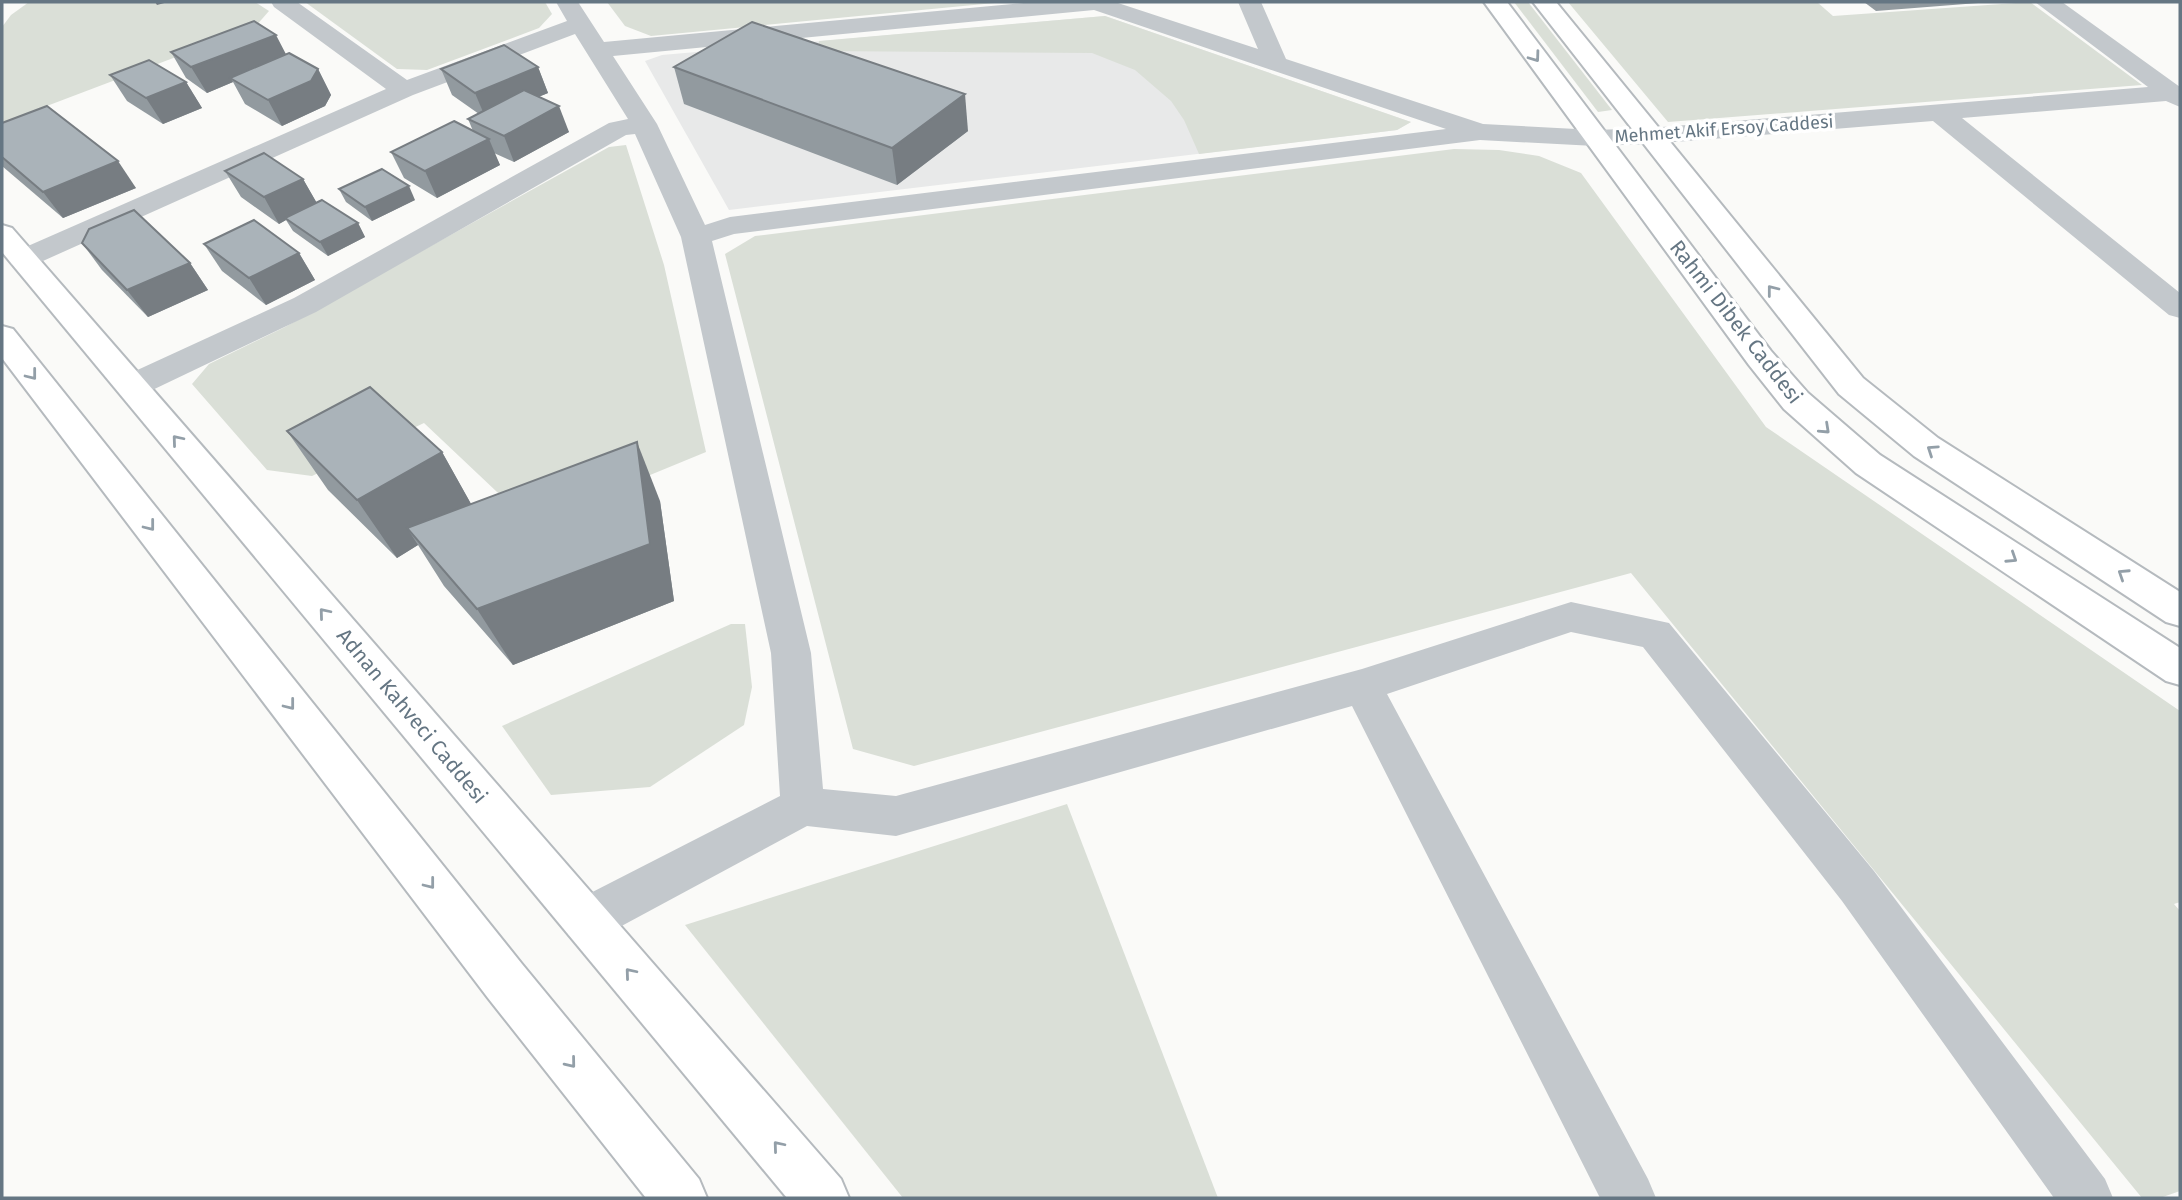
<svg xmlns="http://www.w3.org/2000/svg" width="2182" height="1200" font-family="'Fira Sans',sans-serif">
	<rect width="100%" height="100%" fill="#fafaf8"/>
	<path fill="#e8e9e9" d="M1105 16 1411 122 1397 130 729 210 645 61 662 55Z"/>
	<g fill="#dadfd7">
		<path d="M29 2H255L269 11 255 27 2 123V27L11 15Z"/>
		<path d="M305 2H545L552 14 539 28 427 70 397 69Z"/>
		<path d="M607 2H1005L651 36 625 26Z"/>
		<path d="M1514 2H1528L1612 110 1598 112Z"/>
		<path d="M1568 2H1817L1833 16 2030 2 2142 85 1668 122Z"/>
		<path d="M1105 16 1411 122 1397 130 1199 154 1184 120 1171 101 1135 70 1092 53 819 51V41Z"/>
		<path d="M626 145 664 265 706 452 531 524 424 423 312 476 267 470 192 384 209 364 285 327 609 147Z"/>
		<path d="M1454 149 1499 150 1539 156 1581 173 1766 427 2180 711V902L2174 904 2180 911V1191L2160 1198H2142L1631 573 914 766 853 749 725 254 755 236Z"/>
		<path d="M731 624H745L752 687 744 725 650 787 551 795 502 726Z"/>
		<path d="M1067 804 1218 1198H903L685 925Z"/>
	</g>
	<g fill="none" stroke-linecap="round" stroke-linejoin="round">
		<g stroke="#b5babe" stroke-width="4">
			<g id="major">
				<path d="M1484 2H1507L1771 351 1808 393 1880 455 2180 648V685L2166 681 1856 473 1784 409 1749 365Z"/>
				<path d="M1533 2H1556L1863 378 1938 438 2180 592V626L2166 622 1914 456 1839 394Z"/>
				<path d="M2 225 12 228 841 1179 849 1198H787L2 252Z"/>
				<path d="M2 326 13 329 522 964 699 1179 707 1198H646L488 998 2 358Z"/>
			</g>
		</g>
		<path fill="#c3c8cc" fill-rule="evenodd" d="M271 2H297L407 80 567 21 556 2H578L604 42 1034 2H1115L1258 49 1238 2H1261L1286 59 1483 124 1595 130 1650 128 2148 87 2035 2H2062L2180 87V107L2166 101 1962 118 2180 293V318L2169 315 1933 121 1650 144 1595 146 1480 140 734 234 712 241 811 653 823 789 896 796 1362 669 1571 602 1669 623 1874 871 2105 1179 2113 1198H2054L1842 901 1643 647 1571 632 1387 694 1648 1179 1656 1198H1600L1352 706 896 836 807 826 603 936 586 942 569 936 563 920 569 904 780 796 771 653 681 237 635 134 626 135 316 312 144 394 132 397 120 394 116 386 120 378 294 298 609 123 628 119 575 34 413 95 34 265 23 268 12 265 8 259 12 253 386 89 274 7ZM1094 10 1446 129 730 217 705 225 657 124 613 56Z"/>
		<use href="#major" fill="#fff" fill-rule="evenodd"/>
	</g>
	<g fill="#929a9f">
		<path d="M1864 2H1991L1876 11Z"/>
		<path d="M171 52 286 54 318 69 331 95 325 106 282 126 245 104 233 82 207 93 186 78Z"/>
		<path d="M538 67 548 93 538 97 569 132 514 162 494 153 500 165 437 198 404 178 391 152 473 131 468 119 479 114 452 95 441 69Z"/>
		<path d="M674 67 968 131 897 185 684 104Z"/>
		<path d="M110 75 186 82 202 108 163 124 127 101Z"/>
		<path d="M2 123 136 188 63 218 2 166Z"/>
		<path d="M225 171 303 179 316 202 358 223 365 237 328 256 293 231 286 220 279 224 241 197Z"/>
		<path d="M339 189 415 200 372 221 346 202Z"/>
		<path d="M82 243 190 263 208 290 148 317 102 270Z"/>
		<path d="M204 244 299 253 315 280 266 305 222 271Z"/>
		<path d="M287 431 442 452 471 504 660 501 674 601 513 665 444 586 418 545 397 558 328 490Z"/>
	</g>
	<g fill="#777d82">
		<path d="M155 2H168L157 5Z"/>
		<path d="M276 35 289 60 230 78 233 82 207 93 191 67Z"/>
		<path d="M538 67 548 93 486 119 475 93Z"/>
		<path d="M318 69 331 95 325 106 282 126 268 100Z"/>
		<path d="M186 82 202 108 163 124 146 98Z"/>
		<path d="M965 94 968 131 897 185 892 148Z"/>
		<path d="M559 106 569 132 514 162 504 136Z"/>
		<path d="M489 139 500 165 437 198 425 171Z"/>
		<path d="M118 161 136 188 63 218 43 192Z"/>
		<path d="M303 179 318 205 285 218 286 220 279 224 264 197Z"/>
		<path d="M409 186 415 200 372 221 365 207Z"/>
		<path d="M358 223 365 237 328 256 320 242Z"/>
		<path d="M299 253 315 280 266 305 249 278Z"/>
		<path d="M190 263 208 290 148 317 127 290Z"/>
		<path d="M637 442 660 501 674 601 513 665 477 609Z"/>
		<path d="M442 452 475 511 407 528 418 545 397 558 357 500Z"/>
	</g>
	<g fill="#aab3b9" stroke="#777d82" stroke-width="2">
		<path d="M254 21 276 35 191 67 171 52Z"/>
		<path d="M752 22 965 94 892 148 674 67Z"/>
		<path d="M504 45 538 67 475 93 441 69Z"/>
		<path d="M289 53 318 69 311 81 268 100 230 78Z"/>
		<path d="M149 60 186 82 146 98 110 75Z"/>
		<path d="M524 90 559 106 504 136 468 119Z"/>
		<path d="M47 106 118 161 43 192 2 157V123Z"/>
		<path d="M454 121 489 139 425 171 391 152Z"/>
		<path d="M264 153 303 179 264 197 225 171Z"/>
		<path d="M382 169 409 186 365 207 339 189Z"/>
		<path d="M322 200 358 223 320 242 285 218Z"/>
		<path d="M134 210 190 263 127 290 82 243 89 229Z"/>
		<path d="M254 220 299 253 249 278 204 244Z"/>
		<path d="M370 387 442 452 357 500 287 431Z"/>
		<path d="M637 442 650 544 477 609 407 528Z"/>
	</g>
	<defs><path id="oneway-chevron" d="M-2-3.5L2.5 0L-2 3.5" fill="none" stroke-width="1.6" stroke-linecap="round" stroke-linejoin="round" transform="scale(1.75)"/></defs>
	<g stroke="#939fa8">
		<use href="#oneway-chevron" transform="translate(1535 57) rotate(54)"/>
		<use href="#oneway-chevron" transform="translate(1772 290) rotate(-128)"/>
		<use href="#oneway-chevron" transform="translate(32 375) rotate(52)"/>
		<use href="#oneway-chevron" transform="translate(1825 429) rotate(43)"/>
		<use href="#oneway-chevron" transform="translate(177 440) rotate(-130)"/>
		<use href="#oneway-chevron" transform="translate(1932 450) rotate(-146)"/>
		<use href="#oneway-chevron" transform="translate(150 526) rotate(52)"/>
		<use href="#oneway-chevron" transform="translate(2012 558) rotate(33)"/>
		<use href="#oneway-chevron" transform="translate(2123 574) rotate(-147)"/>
		<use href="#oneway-chevron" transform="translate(324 613) rotate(-130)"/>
		<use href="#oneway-chevron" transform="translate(290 705) rotate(52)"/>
		<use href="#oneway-chevron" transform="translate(430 884) rotate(52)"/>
		<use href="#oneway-chevron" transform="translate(630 973) rotate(-130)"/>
		<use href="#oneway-chevron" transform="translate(571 1063) rotate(51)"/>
		<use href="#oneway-chevron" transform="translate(778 1146) rotate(-130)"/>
	</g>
	<g text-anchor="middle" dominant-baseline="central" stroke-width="7" stroke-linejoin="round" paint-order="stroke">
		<g font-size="18" fill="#657683" stroke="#fff">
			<text transform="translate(1724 129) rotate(-4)">Mehmet Akif Ersoy Caddesi</text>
		</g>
		<g font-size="21" fill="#657683" stroke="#fff">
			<text transform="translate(1736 322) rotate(52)">Rahmi Dibek Caddesi</text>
			<text transform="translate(412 716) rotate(50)">Adnan Kahveci Caddesi</text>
		</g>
	</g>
	<rect width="2182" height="1200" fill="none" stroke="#657683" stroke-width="7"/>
</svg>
